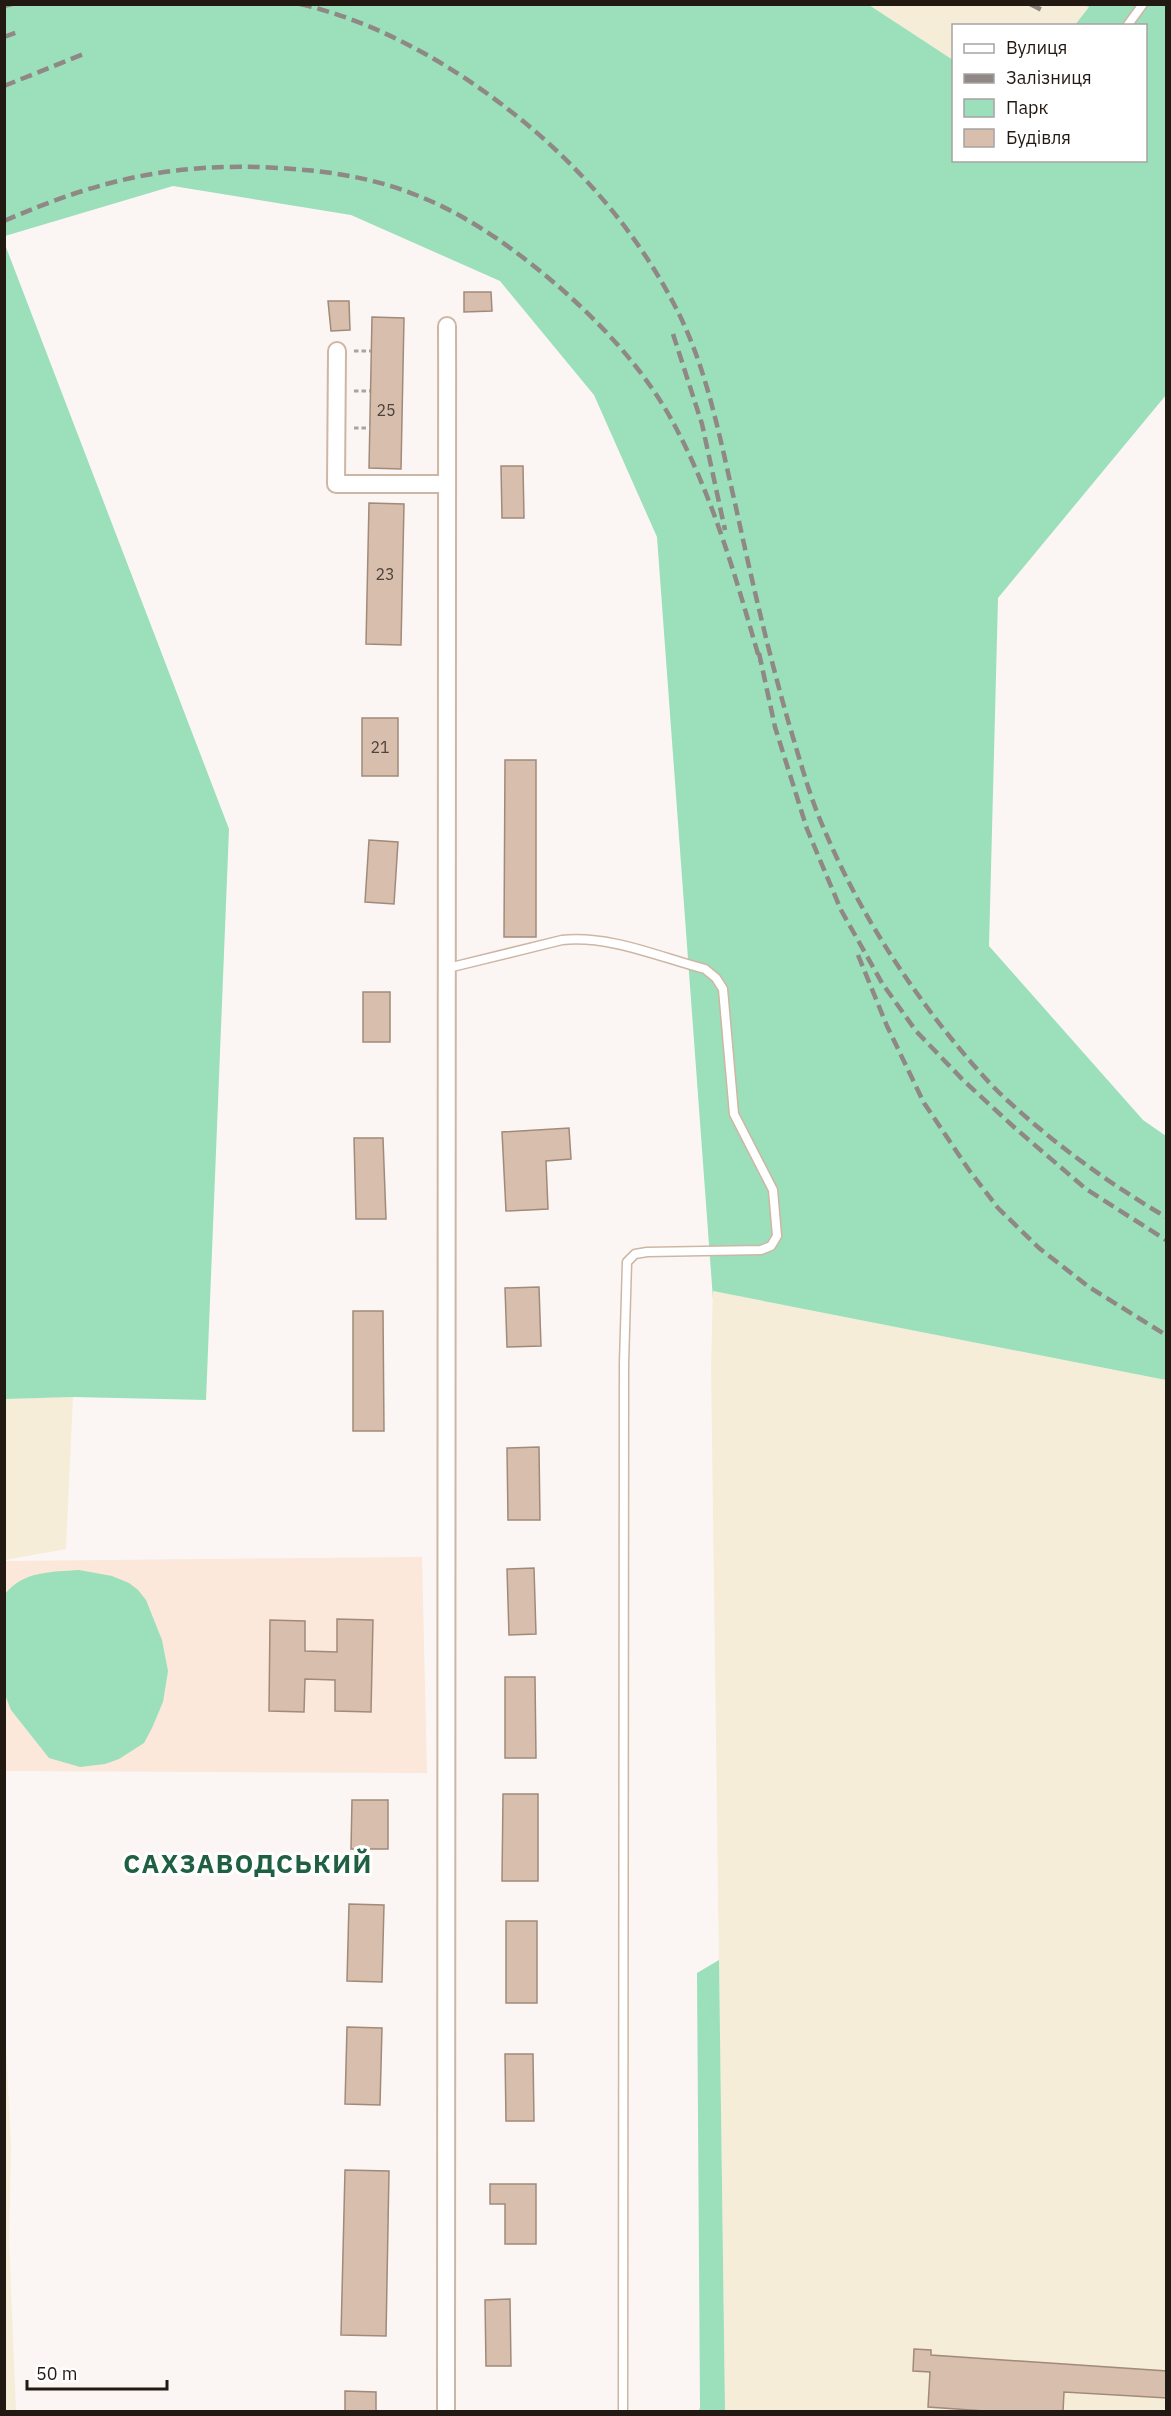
<svg xmlns="http://www.w3.org/2000/svg" width="1171" height="2416" font-family="'IBM Plex Sans',sans-serif">
	<rect width="100%" height="100%" fill="#fbf6f3"/>
	<path fill="#fbe8da" d="M422 1557 427 1773 5 1771 4 1561Z"/>
	<g fill="#f5edd7">
		<path d="M1083 4 1089 7 1075 25 954 26 953 60 869 5Z"/>
		<path d="M713 1291 1166 1380V2411H725L711 1366Z"/>
		<path d="M73 1397 66 1549 5 1560 4 1399Z"/>
		<path d="M5 2027 11 2144 9 2239 16 2412 4 2411Z"/>
	</g>
	<g fill="#9bdfbb">
		<path d="M5 5H869L953 60 954 160H1146V26L1075 25 1089 7 1083 5H1166V395L998 598 989 946 1143 1120 1166 1136V1380L713 1291V1299L657 537 594 395 500 281 351 215 173 186 5 236Z"/>
		<path d="M4 242 229 829 206 1400 73 1397 5 1399Z"/>
		<path d="M79 1570 112 1576 129 1583 138 1590 146 1600 162 1640 168 1671 163 1702 152 1728 144 1743 119 1759 105 1764 80 1767 49 1758 11 1710 5 1695V1594C23 1571 51 1572 79 1570Z"/>
		<path d="M719 1960 725 2411 698 2412 700 2408 697 1973Z"/>
	</g>
	<g fill="#d7bead" stroke="#a18a7a" stroke-width="1.5">
		<path d="M464 292H491L492 311 464 312Z"/>
		<path d="M328 301H349L350 330 331 331Z"/>
		<path d="M372 317 404 318 401 469 369 468Z"/>
		<path d="M501 466H523L524 518H502Z"/>
		<path d="M369 503 404 504 401 645 366 644Z"/>
		<rect x="362" y="718" width="36" height="58"/>
		<path d="M505 760H536V937H504Z"/>
		<path d="M369 840 398 842 394 904 365 902Z"/>
		<rect x="363" y="992" width="27" height="50"/>
		<path d="M569 1128 571 1159 546 1161 548 1209 506 1211 502 1132Z"/>
		<path d="M354 1138H383L386 1219H356Z"/>
		<path d="M539 1287 541 1346 507 1347 505 1288Z"/>
		<path d="M353 1311H383L384 1431H353Z"/>
		<path d="M539 1447 540 1520H508L507 1448Z"/>
		<path d="M534 1568 536 1634 509 1635 507 1569Z"/>
		<path d="M337 1619 373 1620 371 1712 335 1711V1680L305 1679 304 1712 269 1711 270 1620 305 1621V1651L337 1652Z"/>
		<path d="M505 1677H535L536 1758H505Z"/>
		<path d="M503 1794H538V1881H502Z"/>
		<path d="M352 1800H388V1849H351Z"/>
		<path d="M349 1904 384 1905 382 1982 347 1981Z"/>
		<rect x="506" y="1921" width="31" height="82"/>
		<path d="M347 2027 382 2028 380 2105 345 2104Z"/>
		<path d="M505 2054H533L534 2121H506Z"/>
		<path d="M345 2170 389 2171 386 2336 341 2335Z"/>
		<path d="M490 2184H536V2244H505V2204H490Z"/>
		<path d="M510 2299 511 2366H486L485 2300Z"/>
		<path d="M914 2349 931 2350V2355L1167 2371V2398L1064 2392 1063 2412H999L928 2407 930 2372 913 2371Z"/>
		<path d="M345 2391 376 2392V2412H345Z"/>
	</g>
	<g fill="none" stroke-linecap="round" stroke-linejoin="round">
		<g stroke="#ceb6a5" stroke-width="11">
			<g id="lane">
				<path d="M1127 26 1143 4"/>
				<path d="M448 968 562 940C610 935 659 957 705 969L716 978 723 989 734 1114 773 1190 777 1236 771 1246 761 1250 647 1252 635 1254 627 1262 624 1364 623 2412"/>
			</g>
		</g>
		<g stroke="#ceb6a5" stroke-width="20">
			<g id="street">
				<path d="M337 351 336 484H447"/>
				<path d="M446 2412C442 1716 449 1021 447 326"/>
			</g>
		</g>
		<g stroke="#aaa39f" stroke-width="3" stroke-dasharray="4.5 3" stroke-linecap="butt">
			<path d="M354 351H371"/>
			<path d="M354 391H370"/>
			<path d="M354 428H370"/>
		</g>
		<use href="#lane" stroke="#fff" stroke-width="8"/>
		<use href="#street" stroke="#fff" stroke-width="16"/>
		<g stroke="#8f8884" stroke-width="4.5" stroke-dasharray="12 6" stroke-linecap="butt">
			<path d="M300 4C375 21 449 63 509 110 578 163 640 235 679 314 708 373 720 439 735 503 751 577 768 651 789 724 800 760 809 795 824 829 856 905 899 973 950 1037 968 1059 987 1082 1008 1101 1057 1146 1110 1184 1166 1217"/>
			<path d="M1030 4 1042 10"/>
			<path d="M4 6 12 4"/>
			<path d="M4 37 20 31"/>
			<path d="M4 86 86 53"/>
			<path d="M4 221C100 179 175 162 280 168 327 171 371 177 416 195 468 215 516 250 558 286 604 326 648 374 676 428 715 502 737 582 760 661"/>
			<path d="M673 334 702 424 725 530"/>
			<path d="M759 653 775 727 807 829 841 910 882 983 916 1031 964 1081 1015 1128 1086 1189 1166 1240"/>
			<path d="M858 955 887 1026 924 1103 969 1170 998 1208 1039 1248 1089 1287 1166 1335"/>
		</g>
	</g>
	<g text-anchor="middle" dominant-baseline="central" stroke-width="6" stroke-linejoin="round" paint-order="stroke">
		<g font-size="16" fill="#4f423a">
			<text x="386" y="410">25</text>
			<text x="385" y="574">23</text>
			<text x="380" y="747">21</text>
		</g>
		<g font-size="26" font-weight="bold" letter-spacing="1.5" fill="#1f5f42" stroke="#fff">
			<text x="248" y="1863">САХЗАВОДСЬКИЙ</text>
		</g>
	</g>
	<rect width="1171" height="2416" fill="none" stroke="#221913" stroke-width="12"/>
	<rect x="952" y="24" width="195" height="138" fill="#ffffff" stroke="#a7a3a1" stroke-width="1.5"/>
	<rect x="964" y="44" width="30" height="9" fill="#ffffff" stroke="#a7a3a1" stroke-width="1.5"/>
	<text x="1006" y="54" font-size="18" fill="#221913">Вулиця</text>
	<rect x="964" y="74" width="30" height="9" fill="#8f8884" stroke="#a7a3a1" stroke-width="1.5"/>
	<text x="1006" y="84" font-size="18" fill="#221913">Залізниця</text>
	<rect x="964" y="99" width="30" height="18" fill="#9bdfbb" stroke="#a7a3a1" stroke-width="1.5"/>
	<text x="1006" y="114" font-size="18" fill="#221913">Парк</text>
	<rect x="964" y="129" width="30" height="18" fill="#d7bead" stroke="#a7a3a1" stroke-width="1.5"/>
	<text x="1006" y="144" font-size="18" fill="#221913">Будівля</text>
	<path d="M27 2380v9h140v-9" fill="none" stroke="#221913" stroke-width="3"/>
	<text x="36" y="2380" font-size="18" fill="#221913" stroke="#ffffff" stroke-width="4.5" paint-order="stroke">50 m</text>
</svg>
